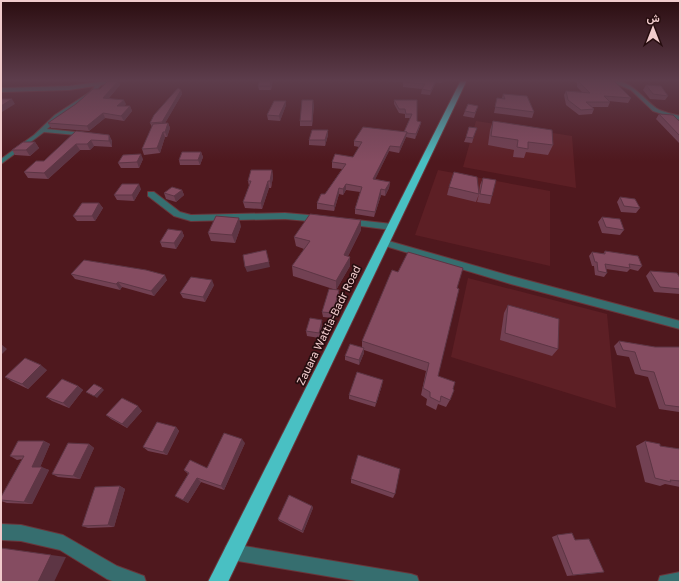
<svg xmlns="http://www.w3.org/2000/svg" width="681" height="583" font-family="'Golos Text',Vazirmatn,sans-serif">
	<rect width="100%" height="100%" fill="#4f181e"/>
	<g fill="#5d1f25">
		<path d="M476 121 572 136 576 188 463 167Z"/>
		<path d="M438 170 550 191V266L415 235Z"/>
		<path d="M468 278 607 314 616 408 451 357Z"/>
	</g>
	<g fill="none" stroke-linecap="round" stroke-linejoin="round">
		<g stroke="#69353a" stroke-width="2">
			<g id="minor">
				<path d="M113 80H126L101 85C87 103 64 113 47 129L85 133 87 134V136L44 132 1 164V159L34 135 55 115 90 92 95 86 69 90 1 92V88L69 86Z"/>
				<path d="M608 80C631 79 640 96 656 108 662 112 673 114 680 116V120L653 111 631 90Z"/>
				<path d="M148 192H154L180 212 191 215 285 213 320 216 324 219 320 222 285 219 191 221 174 216 148 196Z"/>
				<path d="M348 219 392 224 396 227 392 230 345 224 344 222 345 220Z"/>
				<path d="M385 240 511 276 680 321V329L511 284 382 245 381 243 382 241Z"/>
				<path d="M1 524 21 525 63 535 117 566 144 576 146 582H115L107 579 60 550 21 541 1 540Z"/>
				<path d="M232 544 411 574 417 576 419 582H362L232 560 226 558 224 552 226 546Z"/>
				<path d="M680 572V582H658L660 576Z"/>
			</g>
		</g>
		<g stroke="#69353a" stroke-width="2">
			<path id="highway" d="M461 80H467L228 582H208Z"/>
		</g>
		<use href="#minor" fill="#366e6f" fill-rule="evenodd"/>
		<use href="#highway" fill="#49c0c3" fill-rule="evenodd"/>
	</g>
	<g fill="#724153">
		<path d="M78 80H92L91 81 79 82Z"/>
		<path d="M260 80H273L271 90H259L258 86Z"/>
		<path d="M386 80H444L441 83 436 82 430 95 421 94 422 89 403 87V82L386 81Z"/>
		<path d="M572 80H613L631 98 628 103 609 101 610 102 608 107H592L594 109 592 114 579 115 566 105 564 95 566 91 582 92 577 87V83Z"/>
		<path d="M118 81 120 85 109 98 126 104 124 106H130L132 111 124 121 105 118 89 131 51 128 48 123 100 89Z"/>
		<path d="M646 85 668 96 665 100 650 99 643 90Z"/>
		<path d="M181 90 182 94 165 123H168L170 128 167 137H165L160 153 144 155 142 149 152 127 150 123Z"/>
		<path d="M503 94 534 112 532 118 494 113 497 98H502Z"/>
		<path d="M394 100H417V121L421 122 420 126 415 139 406 137 399 153 389 151 375 179 390 182 389 188 385 196 381 195 374 217 355 214V209L360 192 346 190 343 195 339 194 334 211 317 209V203L325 194 342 169 332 168V162L353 157 359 147 354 146V141L404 132 410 118H405V114L399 113 394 104Z"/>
		<path d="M286 105 280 121 268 120 267 115Z"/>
		<path d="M314 105 312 126H300V121Z"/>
		<path d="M478 106 474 118 463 116 465 111Z"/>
		<path d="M659 114 680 122V144L656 119Z"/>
		<path d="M493 121 553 145 548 155 526 152 524 158 513 157 514 150 488 145 490 130Z"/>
		<path d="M328 130V135L325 146 309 145V140Z"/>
		<path d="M76 131 109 135 112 141V147L94 146 90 150H80L48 179 28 178 24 172 44 161Z"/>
		<path d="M475 133 472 143 464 142 466 137Z"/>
		<path d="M35 142 39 148 30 156 15 155 12 150Z"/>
		<path d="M201 152 203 157 200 165H180L179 160Z"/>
		<path d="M143 159 139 168H121L118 163Z"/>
		<path d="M272 170 273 177 271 188H269L262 209 245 208 243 202 249 186 248 181Z"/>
		<path d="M483 178 492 196 490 204 477 202 479 194 476 202 447 195 449 187 479 193 480 185Z"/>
		<path d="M141 189 134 201 117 200 114 195Z"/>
		<path d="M182 190 184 195 176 202 166 199 164 193Z"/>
		<path d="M620 197 640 208 636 213 621 212 617 202Z"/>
		<path d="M99 203 103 208 95 221H77L73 216Z"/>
		<path d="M602 217 624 230 620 235 602 233 598 222Z"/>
		<path d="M241 226 235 243 211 241 208 233Z"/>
		<path d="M361 230 348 256 350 257V266L336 290 293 276 292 266 304 249 296 246 294 237Z"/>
		<path d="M182 231 184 236 176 249 162 247 160 242Z"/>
		<path d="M605 251 642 266 638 271 630 269 627 272 606 269 607 273 604 277 595 275 594 266H592L589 256 592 252 603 254Z"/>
		<path d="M650 271 680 278V294L654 292 646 276Z"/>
		<path d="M71 274 167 280 154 296 122 287 120 290 75 279Z"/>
		<path d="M214 285 205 302 183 298 180 293Z"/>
		<path d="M457 288 438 376 453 389 450 400 446 407 438 404 436 410 426 405 427 399 421 395 426 371 364 350V353L359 365 345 360V356L362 347V341Z"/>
		<path d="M339 296 333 318 323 317 322 312Z"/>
		<path d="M508 305 558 349 552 356 500 340 504 313Z"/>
		<path d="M322 320V325L319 338 307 336 306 331Z"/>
		<path d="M619 341 655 347H680V414L679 412 659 409 648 377 635 374 629 357 617 355 614 346Z"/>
		<path d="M47 370 28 389 11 381 5 377Z"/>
		<path d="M382 385 375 407 349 399V395Z"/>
		<path d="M78 386 83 390 69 408 52 401 46 397Z"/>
		<path d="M142 411 127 428 111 419 106 415Z"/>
		<path d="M176 427 179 431 167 455 148 451 143 447Z"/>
		<path d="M44 441 50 444 40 467 49 470 32 504 7 503 1 501V497L22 459 17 460 10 456Z"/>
		<path d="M645 441 660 446 680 449V487L665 484 660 486 645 482 636 446Z"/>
		<path d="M245 443 224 490 201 482 188 503 175 496 188 474 184 470 207 468Z"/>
		<path d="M89 444 94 448 80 479 58 477 52 474Z"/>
		<path d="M351 479 395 494 393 498 351 483Z"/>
		<path d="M120 486 125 489 114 527 88 528 82 526Z"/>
		<path d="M312 506 313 508 303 533 279 521 278 519Z"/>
		<path d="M557 535 575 540 597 573 567 576 552 537Z"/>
	</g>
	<g fill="#5d3544">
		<path d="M271 80H273L271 90 270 86Z"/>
		<path d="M436 80H437L436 82 430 95 431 91Z"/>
		<path d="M118 81 120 85 105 102 103 98Z"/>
		<path d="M181 90 182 94 163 127 162 122Z"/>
		<path d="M12 99 15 104 2 112 1 111V106Z"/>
		<path d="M124 100 126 104 119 111 117 106Z"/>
		<path d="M313 100 314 105 312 126V121Z"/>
		<path d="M286 101V105L280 121 279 116Z"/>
		<path d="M130 106 132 111 124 121 121 116Z"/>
		<path d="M103 113 105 118 89 131 87 126Z"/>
		<path d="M421 122 420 126 415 139 416 134Z"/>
		<path d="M168 123 170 128 167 137 165 132Z"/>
		<path d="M328 130V135L325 146V140Z"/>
		<path d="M163 132 165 137 160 153 157 148Z"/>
		<path d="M407 132 406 137 399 153 400 147Z"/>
		<path d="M109 135 112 141V147L109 141Z"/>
		<path d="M91 140 94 146 90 150 87 144Z"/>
		<path d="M35 142 39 148 30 156 26 150Z"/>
		<path d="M76 144 80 150 48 179 44 173Z"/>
		<path d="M390 146 389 151 373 184V179Z"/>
		<path d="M201 152 203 157 200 165 198 160Z"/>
		<path d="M141 154 143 159 139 168 137 162Z"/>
		<path d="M272 170 273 177 271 188 270 181Z"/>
		<path d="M268 181 269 188 262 209 261 203Z"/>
		<path d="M390 182 389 188 385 196V190Z"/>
		<path d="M139 184 141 189 134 201 132 195Z"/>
		<path d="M346 184V190L343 195V189Z"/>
		<path d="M339 188V194L334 211V206Z"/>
		<path d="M381 189V195L374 217 375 212Z"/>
		<path d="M182 190 184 195 176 202 174 196Z"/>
		<path d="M99 203 103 208 95 221 92 216Z"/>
		<path d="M239 218 241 226 235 243 232 235Z"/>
		<path d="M361 220V230L344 264V255Z"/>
		<path d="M182 231 184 236 176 249 174 243Z"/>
		<path d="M350 257V266L336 290V281Z"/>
		<path d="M269 262 270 267 247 272 245 267Z"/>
		<path d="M165 275 167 280 154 296 151 291Z"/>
		<path d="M212 280 214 285 205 302 203 297Z"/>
		<path d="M118 282 122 287 120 290 116 284Z"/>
		<path d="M339 290V296L333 318V313Z"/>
		<path d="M322 320V325L319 338V333Z"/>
		<path d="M1 344 7 349 1 355Z"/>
		<path d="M364 348V353L359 365V360Z"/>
		<path d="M41 365 47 370 28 389 22 384Z"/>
		<path d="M383 380 382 385 375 407 376 403Z"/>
		<path d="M78 386 83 390 69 408 63 403Z"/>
		<path d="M102 388 104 390 97 398 94 396Z"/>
		<path d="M138 406 142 411 127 428 122 424Z"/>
		<path d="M176 427 179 431 167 455 163 452Z"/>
		<path d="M242 439 245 443 224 490 221 486Z"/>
		<path d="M44 441 50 444 39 470 32 467Z"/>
		<path d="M89 444 94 448 80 479 73 476Z"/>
		<path d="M42 467 49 470 32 504 24 502Z"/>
		<path d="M197 478 201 482 188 503 183 500Z"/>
		<path d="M120 486 125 489 114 527 108 525Z"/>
		<path d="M312 506 313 508 303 533 302 531Z"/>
		<path d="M51 555 66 557 54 582H38Z"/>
	</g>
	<g fill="#854c61" stroke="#5d3544">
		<path d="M260 80H271L270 86H258Z"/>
		<path d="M403 80H436L431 91 422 89 425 84 403 82Z"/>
		<path d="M579 80H613L631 98 604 96 610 102H586L594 109 581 110 568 100 566 91 590 93 579 82Z"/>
		<path d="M108 81H118L103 98 124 100 117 106H130L121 116 103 113 87 126 48 123 76 104 93 89H100Z"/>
		<path d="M646 85 661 86 668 96 653 94Z"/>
		<path d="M178 88 181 90 162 122 150 123 154 115Z"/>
		<path d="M503 94 527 96 534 112 495 107 497 98 505 99Z"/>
		<path d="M1 99H12L1 106Z"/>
		<path d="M302 100H313L312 121H300Z"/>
		<path d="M394 100H417V121L421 122 416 134 407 133V132H404L412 114H406L405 109H399Z"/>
		<path d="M274 101H286L279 116 267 115Z"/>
		<path d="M468 104 478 106 475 113 465 111Z"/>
		<path d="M659 114 673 115 680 122V136Z"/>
		<path d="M493 121 552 130 553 145 528 142V149L517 147 518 140 491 136Z"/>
		<path d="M168 123 165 132H163L157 148 142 149 153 124Z"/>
		<path d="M363 127 407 132 400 147 390 146 373 179 390 182 385 190 381 189 375 212 355 209 362 187 346 184 343 189 339 188 334 206 317 203 321 194H325L346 164 332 162 335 154 353 157 362 142 354 141Z"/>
		<path d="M469 127 477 128 473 138 466 137Z"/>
		<path d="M312 130H328L325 140H309Z"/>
		<path d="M76 131 109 135V141L91 140 87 144H76L44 173 24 172 36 161H44Z"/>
		<path d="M23 142H35L26 150H12Z"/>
		<path d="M182 152H201L198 160H179Z"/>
		<path d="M141 154 137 162 118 163 123 155Z"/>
		<path d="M251 170H272L270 181H268L261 203 243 202 251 181H248Z"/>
		<path d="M454 172 477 177 479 194 449 187Z"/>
		<path d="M483 178 496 180 492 196 480 194Z"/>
		<path d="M122 184H139L132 195H114Z"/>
		<path d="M172 187 182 190 174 196 164 193Z"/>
		<path d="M620 197 635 199 640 208 624 206Z"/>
		<path d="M82 203H99L92 216H73Z"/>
		<path d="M310 214 361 220 344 255 350 257 336 281 292 266 310 241 294 237Z"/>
		<path d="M216 216 239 218 232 235 208 233Z"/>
		<path d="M602 217 620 219 624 230 606 227Z"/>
		<path d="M168 229 182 231 174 243 160 242Z"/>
		<path d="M266 250 269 262 245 267 243 255Z"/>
		<path d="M605 251 638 256 642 266 629 264 630 268 605 264 607 273 598 271 597 262H595L592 252 605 254Z"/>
		<path d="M408 252 463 268 457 288 459 289 438 376 455 382 453 389 454 390 450 400 441 396 440 402 430 397V392L423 388 429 363 362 341 392 270 398 272Z"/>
		<path d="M84 260 146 270 165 275 151 291 118 282 116 284 71 274Z"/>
		<path d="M650 271 677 273 680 278V289L660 287Z"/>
		<path d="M191 277 212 280 203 297 180 293Z"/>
		<path d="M329 289 339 290 333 313 322 312Z"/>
		<path d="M508 305 559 319 558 349 505 333Z"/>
		<path d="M310 318 322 320 319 333 306 331Z"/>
		<path d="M619 341 655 347H680V407L665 405 654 372 641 370 635 352 623 350Z"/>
		<path d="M350 344 364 348 359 360 345 356Z"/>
		<path d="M25 358 41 365 22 384 5 377Z"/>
		<path d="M357 372 383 380 376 403 349 395Z"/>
		<path d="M62 379 78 386 63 403 46 397Z"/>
		<path d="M94 384 102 388 94 396 86 392Z"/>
		<path d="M122 398 138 406 122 424 106 415Z"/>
		<path d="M157 422 176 427 163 452 143 447Z"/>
		<path d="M224 433 242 439 221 486 197 478 183 500 175 496 189 473 184 470 190 460 207 468Z"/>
		<path d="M18 441H44L32 467H42L24 502 1 500V497L24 456H10Z"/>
		<path d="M645 441 660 444V446L680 449V481L670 480 671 482 655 478Z"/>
		<path d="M68 443 89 444 73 476 52 474Z"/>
		<path d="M358 455 400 469 395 494 351 479Z"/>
		<path d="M120 486 108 525 82 526 95 487Z"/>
		<path d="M289 495 312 506 302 531 278 519Z"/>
		<path d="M572 533 575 540 589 539 604 572 573 575 557 535Z"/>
		<path d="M1 548 51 555 38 582H1Z"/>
	</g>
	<linearGradient id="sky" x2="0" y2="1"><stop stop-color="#2b0d10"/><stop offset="0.5" stop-color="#5d3d4c"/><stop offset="1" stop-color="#5d3d4c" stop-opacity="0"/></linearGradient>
	<rect width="681" height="161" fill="url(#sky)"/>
	<g text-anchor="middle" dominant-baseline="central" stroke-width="3.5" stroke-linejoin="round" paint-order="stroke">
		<g font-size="11" fill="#f0cbcc" stroke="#260d0f">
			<text transform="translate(328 325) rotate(-64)">Zauara Wattia-Badr Road</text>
		</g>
	</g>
	<rect width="681" height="583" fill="none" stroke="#f0cbcc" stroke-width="4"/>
	<g transform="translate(653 28)" stroke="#260d0f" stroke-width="3" paint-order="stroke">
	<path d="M0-3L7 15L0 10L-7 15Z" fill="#f0cbcc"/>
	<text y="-6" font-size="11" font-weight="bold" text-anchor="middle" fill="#f0cbcc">ش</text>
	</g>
</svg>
